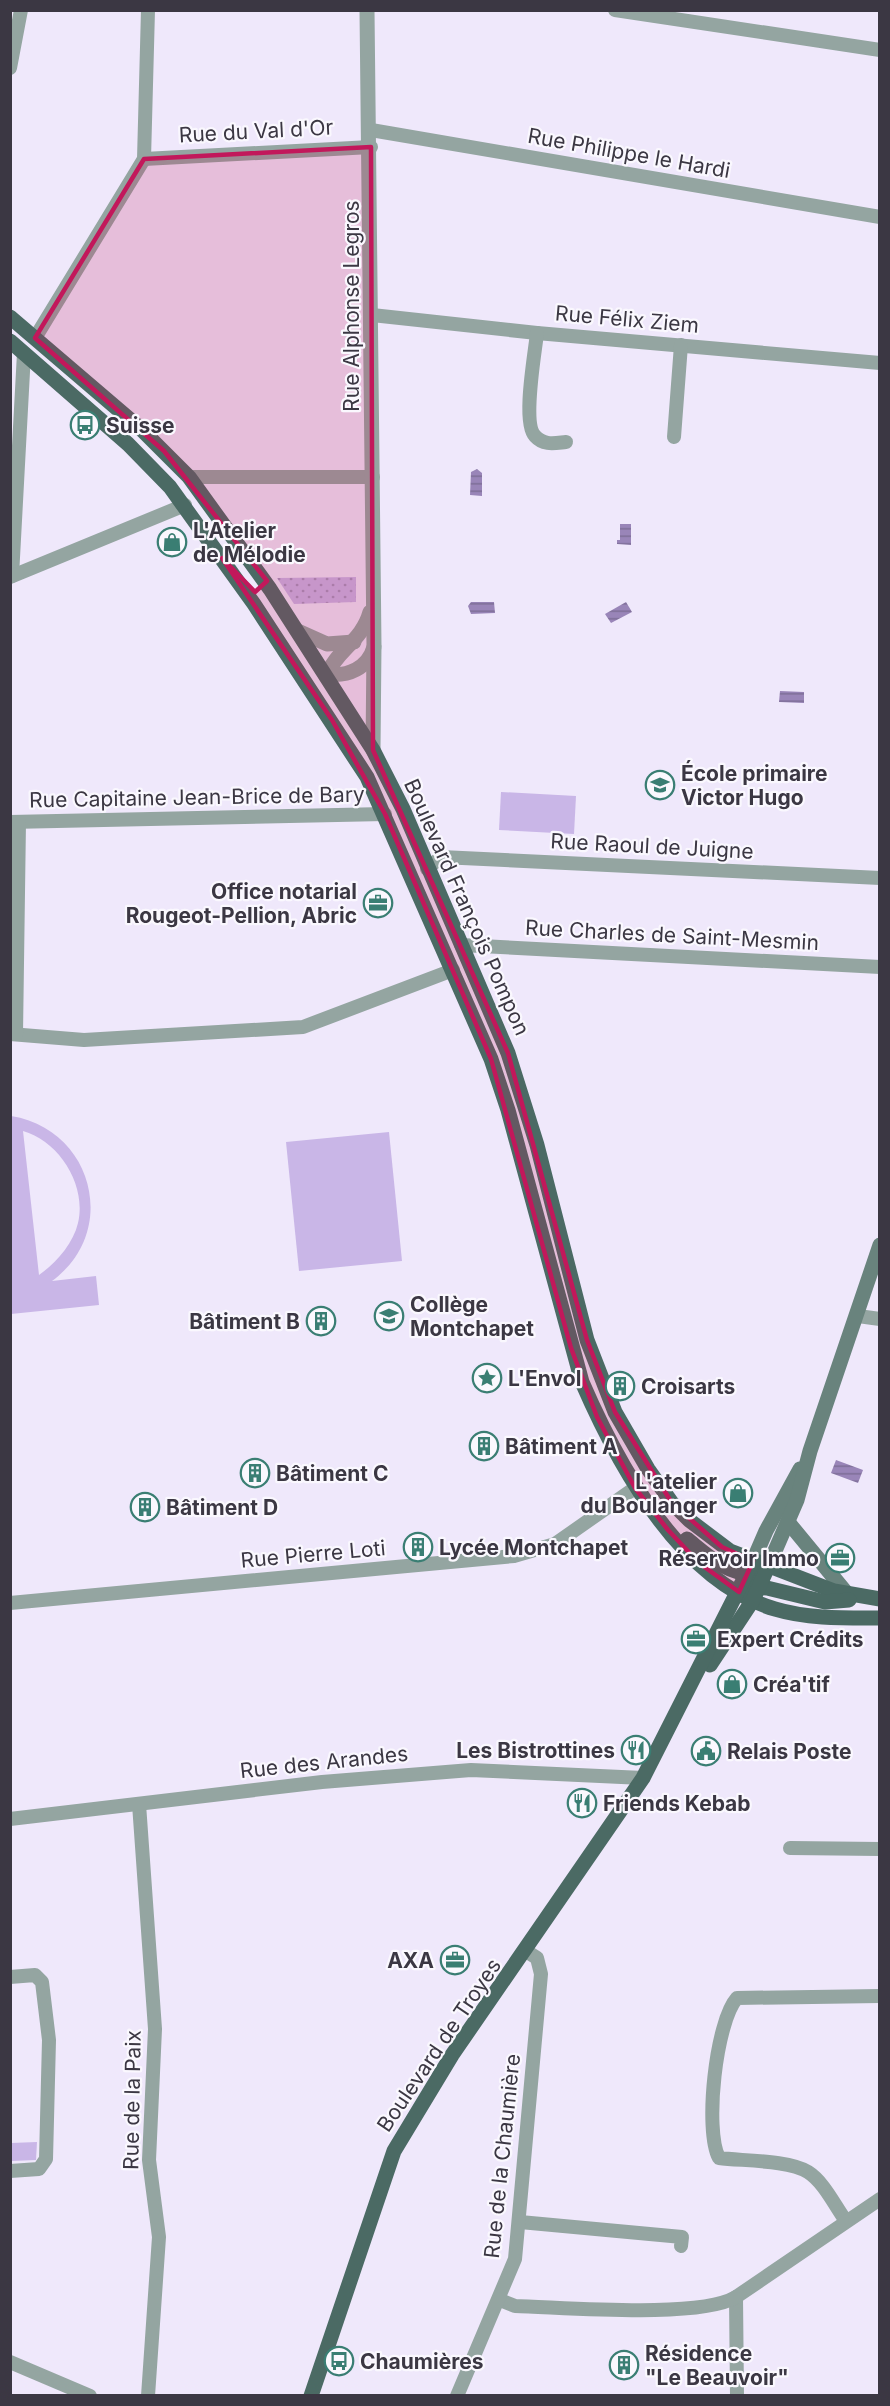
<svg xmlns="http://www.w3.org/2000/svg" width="890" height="2406" font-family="Inter,sans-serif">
	<defs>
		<pattern id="park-dots" width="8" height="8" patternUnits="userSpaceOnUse" patternTransform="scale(1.5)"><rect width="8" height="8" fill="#c9b6e7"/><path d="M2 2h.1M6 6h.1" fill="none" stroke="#a495bd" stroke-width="1.8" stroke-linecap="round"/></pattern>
		<pattern id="water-rules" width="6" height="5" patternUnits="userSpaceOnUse" patternTransform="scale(1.5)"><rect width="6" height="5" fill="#9985b8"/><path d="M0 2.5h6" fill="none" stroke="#7e6e97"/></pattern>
	</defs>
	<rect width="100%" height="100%" fill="#efe8fb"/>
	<g fill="#c9b6e7" fill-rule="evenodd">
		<path d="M501 792 576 796 574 834 499 830Z"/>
		<path d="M11 1116C93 1129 120 1231 52 1281L96 1276 99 1305 11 1314ZM23 1131C59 1141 87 1185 78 1223 73 1244 56 1263 39 1275Z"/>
		<path d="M389 1132 402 1261 299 1271 286 1142Z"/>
		<path d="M37 2142 36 2160 11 2161V2143Z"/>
	</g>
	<path fill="url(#park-dots)" d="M356 577V602L294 604 277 578Z"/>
	<g fill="url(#water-rules)">
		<path d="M477 469 482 473V496L470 495 471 472Z"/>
		<path d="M620 524H631V545L617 544V540H620Z"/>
		<path d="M471 602H494L495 613 471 614 468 606Z"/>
		<path d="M626 602 632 612 611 623 605 614Z"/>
		<path d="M780 691 804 692V703L779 702Z"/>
		<path d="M836 1460 863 1470 858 1483 831 1473Z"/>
	</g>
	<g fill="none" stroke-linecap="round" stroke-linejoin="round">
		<g stroke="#94a5a1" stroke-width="14">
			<path d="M615 10 880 50"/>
			<path d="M10 68 21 10"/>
			<path d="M371 130 880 217"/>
			<path d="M144 159 371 147"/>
			<path d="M372 315 537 333 880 363"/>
			<path d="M537 333C535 353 522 423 535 436 544 446 555 443 566 442"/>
			<path d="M35 338 144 159 148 10"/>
			<path d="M674 437 681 345"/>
			<path d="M189 477H373"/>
			<path d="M12 576 24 353"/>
			<path d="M10 577 185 505"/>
			<path d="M10 822 385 814"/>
			<path d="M427 869 441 857 880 878"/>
			<path d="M461 945 880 967"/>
			<path d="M10 1034 84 1040 303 1027 453 970"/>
			<path d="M16 1034 19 822"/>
			<path d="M858 1316 880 1319"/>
			<path d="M10 1603 514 1556 555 1544 635 1488"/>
			<path d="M139 1804 155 2029 149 2160 159 2237 148 2396"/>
			<path d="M10 1819 322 1782 471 1770 643 1778"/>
			<path d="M790 1848 880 1849"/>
			<path d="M10 1977 35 1975 42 1982 49 2040 46 2159 39 2169 10 2171"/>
			<path d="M846 2221C835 2206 824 2182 808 2172 789 2160 743 2161 719 2158 704 2130 716 2021 737 1998L880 1996"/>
			<path d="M520 2222 682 2237 681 2246"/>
			<path d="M736 2297 737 2396"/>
			<path d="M500 2300 515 2306C563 2307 699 2319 736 2297L880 2199"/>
			<path d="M10 2362 90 2396"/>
			<path d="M457 2396 515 2259 541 1974 537 1958 526 1951"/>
		</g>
		<g stroke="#94a5a1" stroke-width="15">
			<path d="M367 10 374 645 373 750"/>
			<path d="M370 612C362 641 338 649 327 674 348 677 368 668 374 647"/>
			<path d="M298 631 327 644 354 642"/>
		</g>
		<g stroke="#69837d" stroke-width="15">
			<path d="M788 1522 849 1596"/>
			<path d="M753 1561 766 1531 800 1469"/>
			<path d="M768 1567 797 1500 810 1451 880 1245"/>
		</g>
		<g stroke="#4b6a64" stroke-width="15">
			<path d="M10 317 141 429 189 477 270 589 373 750 403 809 508 1053 537 1145 587 1340 615 1412 648 1469 672 1503 689 1520 730 1551 834 1591 880 1599"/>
			<path d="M10 341 128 444 170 487 254 604 367 777 491 1059 508 1110 582 1382C618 1465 681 1582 775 1609 808 1619 845 1618 880 1618"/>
			<path d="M687 1539C706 1554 731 1579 757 1572"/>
			<path d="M749 1587 767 1588 825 1602 849 1600"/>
			<path d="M710 1665 753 1600 768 1567"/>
			<path d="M311 2396 394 2151 452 2055 643 1778 753 1561"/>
		</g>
	</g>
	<path fill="#c2185b" fill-opacity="0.2" stroke="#c2185b" stroke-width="4.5" stroke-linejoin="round" d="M371 147 373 750 508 1053 587 1340 615 1412 672 1503 722 1547 753 1561 739 1592 699 1563 668 1530 635 1488 597 1417 571 1348 491 1059 385 814 332 720 222 558 255 592 267 581 164 451 35 338 144 159Z"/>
	<defs>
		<g id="bus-ring" transform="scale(1.5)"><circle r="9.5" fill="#faf8fe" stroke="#3a7e73" stroke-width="1.5"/><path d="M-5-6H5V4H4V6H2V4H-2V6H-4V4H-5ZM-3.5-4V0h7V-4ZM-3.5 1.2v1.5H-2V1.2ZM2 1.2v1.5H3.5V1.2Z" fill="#3a7e73"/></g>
		<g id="shop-ring" transform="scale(1.5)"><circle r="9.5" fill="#faf8fe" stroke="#3a7e73" stroke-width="1.5"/><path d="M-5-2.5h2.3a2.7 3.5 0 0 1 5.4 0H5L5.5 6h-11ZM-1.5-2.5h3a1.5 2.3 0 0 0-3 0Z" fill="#3a7e73"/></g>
		<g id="school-ring" transform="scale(1.5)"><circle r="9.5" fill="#faf8fe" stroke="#3a7e73" stroke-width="1.5"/><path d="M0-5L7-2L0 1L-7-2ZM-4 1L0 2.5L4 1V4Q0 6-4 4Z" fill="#3a7e73"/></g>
		<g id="office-ring" transform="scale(1.5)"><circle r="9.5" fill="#faf8fe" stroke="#3a7e73" stroke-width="1.5"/><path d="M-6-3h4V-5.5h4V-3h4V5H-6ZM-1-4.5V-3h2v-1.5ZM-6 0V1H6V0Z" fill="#3a7e73"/></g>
		<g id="building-ring" transform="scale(1.5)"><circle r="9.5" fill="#faf8fe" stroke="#3a7e73" stroke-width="1.5"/><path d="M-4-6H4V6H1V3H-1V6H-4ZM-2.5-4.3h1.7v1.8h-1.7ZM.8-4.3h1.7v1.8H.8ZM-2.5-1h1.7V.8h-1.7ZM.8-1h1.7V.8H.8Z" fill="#3a7e73"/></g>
		<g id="sight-ring" transform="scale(1.5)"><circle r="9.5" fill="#faf8fe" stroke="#3a7e73" stroke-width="1.5"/><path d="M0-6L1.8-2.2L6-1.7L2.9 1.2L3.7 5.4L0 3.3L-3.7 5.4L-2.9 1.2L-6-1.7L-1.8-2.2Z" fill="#3a7e73"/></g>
		<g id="restaurant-ring" transform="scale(1.5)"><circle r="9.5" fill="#faf8fe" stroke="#3a7e73" stroke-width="1.5"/><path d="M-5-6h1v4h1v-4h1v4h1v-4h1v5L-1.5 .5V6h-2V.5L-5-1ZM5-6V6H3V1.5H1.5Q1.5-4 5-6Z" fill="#3a7e73"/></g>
		<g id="civic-ring" transform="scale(1.5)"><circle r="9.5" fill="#faf8fe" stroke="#3a7e73" stroke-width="1.5"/><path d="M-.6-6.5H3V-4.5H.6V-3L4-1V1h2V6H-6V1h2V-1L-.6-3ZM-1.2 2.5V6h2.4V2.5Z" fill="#3a7e73"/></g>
	</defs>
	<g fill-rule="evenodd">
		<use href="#bus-ring" x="85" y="425"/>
		<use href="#shop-ring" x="172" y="542"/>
		<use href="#school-ring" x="660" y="785"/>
		<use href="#office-ring" x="378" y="903"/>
		<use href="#school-ring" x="389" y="1316"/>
		<use href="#building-ring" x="321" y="1321"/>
		<use href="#sight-ring" x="487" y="1378"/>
		<use href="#building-ring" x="620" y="1386"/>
		<use href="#building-ring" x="484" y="1446"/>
		<use href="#building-ring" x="255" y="1473"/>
		<use href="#shop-ring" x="738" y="1493"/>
		<use href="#building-ring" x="145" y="1507"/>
		<use href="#building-ring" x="418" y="1547"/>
		<use href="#office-ring" x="840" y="1558"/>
		<use href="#office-ring" x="696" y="1639"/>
		<use href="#shop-ring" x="732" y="1684"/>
		<use href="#restaurant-ring" x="636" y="1750"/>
		<use href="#civic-ring" x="706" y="1751"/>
		<use href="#restaurant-ring" x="582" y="1803"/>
		<use href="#office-ring" x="455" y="1960"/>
		<use href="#bus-ring" x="339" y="2361"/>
		<use href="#building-ring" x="624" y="2365"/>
	</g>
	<g text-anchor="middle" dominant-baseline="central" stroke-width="4.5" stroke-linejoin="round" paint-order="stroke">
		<g font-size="21" fill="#3b3743" stroke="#faf8fe">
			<text transform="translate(256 131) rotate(-3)">Rue du Val d'Or</text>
			<text transform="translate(629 153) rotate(10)">Rue Philippe le Hardi</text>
			<text transform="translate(351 306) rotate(-90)">Rue Alphonse Legros</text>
			<text transform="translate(627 319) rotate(5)">Rue Félix Ziem</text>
			<text transform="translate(197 797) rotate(-1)">Rue Capitaine Jean-Brice de Bary</text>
			<text transform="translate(652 846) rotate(3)">Rue Raoul de Juigne</text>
			<text transform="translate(467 907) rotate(66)">Boulevard François Pompon</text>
			<text transform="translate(672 935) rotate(3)">Rue Charles de Saint-Mesmin</text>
			<text transform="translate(313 1554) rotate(-5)">Rue Pierre Loti</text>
			<text transform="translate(324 1762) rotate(-6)">Rue des Arandes</text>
			<text transform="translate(439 2045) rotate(-56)">Boulevard de Troyes</text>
			<text transform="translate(132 2100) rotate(-89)">Rue de la Paix</text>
			<text transform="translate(502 2156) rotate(-84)">Rue de la Chaumière</text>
		</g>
		<g font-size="21" font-weight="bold" fill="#3b3743" stroke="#faf8fe" text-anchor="start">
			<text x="106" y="425">Suisse</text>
			<text x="193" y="530">L'Atelier<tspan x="193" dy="24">de Mélodie</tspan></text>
			<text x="681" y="773">École primaire<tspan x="681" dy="24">Victor Hugo</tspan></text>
			<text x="357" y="891" text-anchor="end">Office notarial<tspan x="357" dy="24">Rougeot-Pellion, Abric</tspan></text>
			<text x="410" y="1304">Collège<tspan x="410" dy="24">Montchapet</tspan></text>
			<text x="300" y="1321" text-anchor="end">Bâtiment B</text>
			<text x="508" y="1378">L'Envol</text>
			<text x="641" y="1386">Croisarts</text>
			<text x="505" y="1446">Bâtiment A</text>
			<text x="276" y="1473">Bâtiment C</text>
			<text x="717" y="1481" text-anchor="end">L'atelier<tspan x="717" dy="24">du Boulanger</tspan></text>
			<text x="166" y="1507">Bâtiment D</text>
			<text x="439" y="1547">Lycée Montchapet</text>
			<text x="819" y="1558" text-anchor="end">Réservoir Immo</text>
			<text x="717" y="1639">Expert Crédits</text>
			<text x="753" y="1684">Créa'tif</text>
			<text x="615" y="1750" text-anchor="end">Les Bistrottines</text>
			<text x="727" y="1751">Relais Poste</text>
			<text x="603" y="1803">Friends Kebab</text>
			<text x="434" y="1960" text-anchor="end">AXA</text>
			<text x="645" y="2353">Résidence<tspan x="645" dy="24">"Le Beauvoir"</tspan></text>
			<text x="360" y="2361">Chaumières</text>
		</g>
	</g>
	<rect width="890" height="2406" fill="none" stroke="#3b3743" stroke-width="24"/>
</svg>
